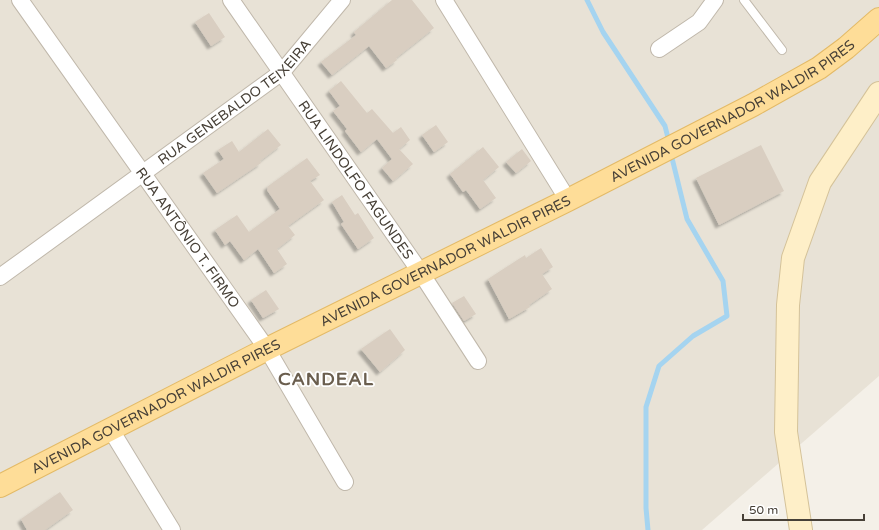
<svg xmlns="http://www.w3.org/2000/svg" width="879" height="530" font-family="'Varela Round',sans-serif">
	<defs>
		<filter id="shadow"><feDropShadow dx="-3.5" dy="3.5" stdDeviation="1" flood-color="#0004"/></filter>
	</defs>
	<rect width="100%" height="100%" fill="#f4f0e8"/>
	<path fill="#e8e2d6" d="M0 0H879V376L702 530H0Z"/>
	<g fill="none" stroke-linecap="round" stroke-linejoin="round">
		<g stroke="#a5d4f0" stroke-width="5">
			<path d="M587 0 603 32 665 126 669 142"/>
			<path d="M648 530 646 508V407L659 366 693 336 727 316 723 281 687 219 671 154"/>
		</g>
	</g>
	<g fill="#d9cec1" filter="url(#shadow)">
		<path d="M392 0H412L434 28 396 58 397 60 386 68 369 46 332 75 321 62 356 35 354 32Z"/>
		<path d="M209 13 225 37 211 46 195 22Z"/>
		<path d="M341 81 367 113 372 109 393 133 401 127 410 140 399 149 413 164 393 181 382 168 392 159 377 139 361 152 345 131 347 129 333 111 340 106 329 91Z"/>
		<path d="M436 125 448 142 434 152 422 135Z"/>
		<path d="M268 129 281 145 260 161 261 163 217 193 203 173 224 159 218 150 232 141 239 152Z"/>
		<path d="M761 145 784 191 719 225 696 178Z"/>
		<path d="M483 147 499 167 483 180 496 198 480 209 466 190 463 192 450 174Z"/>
		<path d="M522 149 531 161 516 173 506 162Z"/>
		<path d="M307 158 320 175 310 181 324 200 288 226 295 235 277 249 287 264 274 273 258 249 244 260 230 241 225 245 215 230 237 215 249 232 280 209 267 190 268 189 267 187Z"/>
		<path d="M342 195 355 215 358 213 374 238 358 249 341 224 344 222 332 202Z"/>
		<path d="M541 248 553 267 542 274 552 289 529 305 530 307 509 319 488 279 525 255 526 258Z"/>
		<path d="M266 290 279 309 263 318 251 300Z"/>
		<path d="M464 296 476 314 464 321 452 303Z"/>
		<path d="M390 329 405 350 380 372 361 349Z"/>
		<path d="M60 492 73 510 45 530H27L21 519Z"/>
	</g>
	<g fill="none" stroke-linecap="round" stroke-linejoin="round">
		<g stroke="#c0b8ab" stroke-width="10">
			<path id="lane" d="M744 0 782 50"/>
		</g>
		<g stroke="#c0b8ab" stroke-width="18">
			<g id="street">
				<path id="s1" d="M20 0 267 349 345 482"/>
				<path id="s2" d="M231 0 421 273 478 361"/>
				<path d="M444 0 568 200"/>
				<path d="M659 49 699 22 715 0"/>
				<path id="s3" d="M0 277 282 72 342 0"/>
				<path d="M111 430 172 530"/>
			</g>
		</g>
		<g stroke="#d4c299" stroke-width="24">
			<path id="secondary" d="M801 530 786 432 788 305 793 258 820 182 879 93"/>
		</g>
		<g stroke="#e3ba67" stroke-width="24">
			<g id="primary">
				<path id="s4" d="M0 486 267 349 568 200 753 105 819 68 846 48 879 19"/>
			</g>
		</g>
		<use href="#lane" stroke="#fff" stroke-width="8"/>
		<use href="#street" stroke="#fff" stroke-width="16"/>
		<use href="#secondary" stroke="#feefc8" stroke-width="22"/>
		<use href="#primary" stroke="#fedd98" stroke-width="22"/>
	</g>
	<g text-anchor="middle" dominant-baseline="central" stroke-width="3.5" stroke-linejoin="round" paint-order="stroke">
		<g font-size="14" fill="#474037" stroke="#fff">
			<text stroke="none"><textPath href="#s3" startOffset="293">RUA GENEBALDO TEIXEIRA</textPath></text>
			<text stroke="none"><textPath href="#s4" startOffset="823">AVENIDA GOVERNADOR WALDIR PIRES</textPath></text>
			<text stroke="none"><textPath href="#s2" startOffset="219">RUA LINDOLFO FAGUNDES</textPath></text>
			<text stroke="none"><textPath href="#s1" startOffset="291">RUA ANTÔNIO T. FIRMO</textPath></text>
			<text stroke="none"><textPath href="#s4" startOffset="499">AVENIDA GOVERNADOR WALDIR PIRES</textPath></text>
			<text stroke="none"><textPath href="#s4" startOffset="175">AVENIDA GOVERNADOR WALDIR PIRES</textPath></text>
		</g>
		<g font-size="18" font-weight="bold" letter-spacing="1" fill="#6a5e4e" stroke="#fff">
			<text x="326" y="379">CANDEAL</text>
		</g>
	</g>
	<path d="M743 514v6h121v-6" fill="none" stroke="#474037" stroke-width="2"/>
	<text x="749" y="514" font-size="12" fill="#474037" stroke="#ffffff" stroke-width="3" paint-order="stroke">50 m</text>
</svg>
